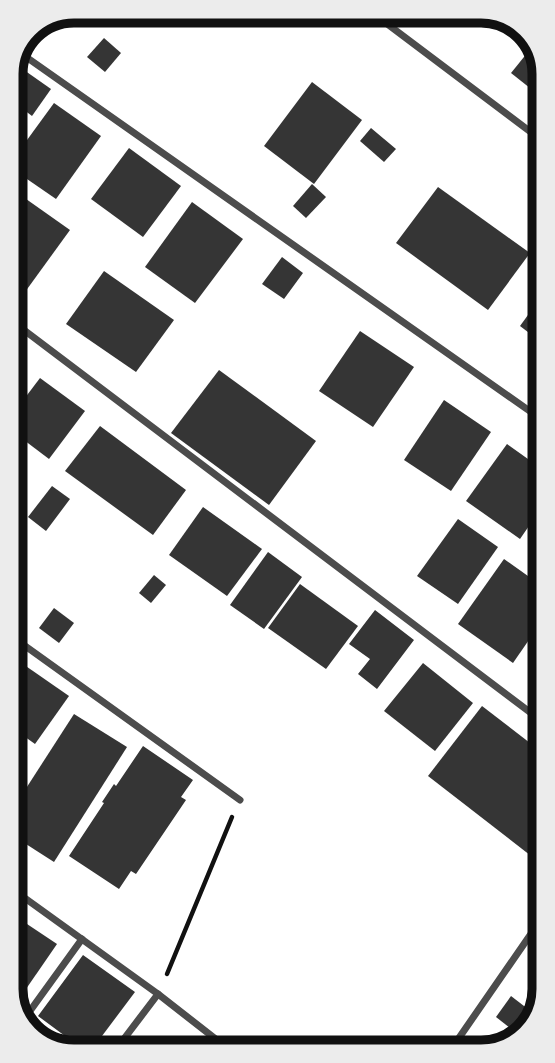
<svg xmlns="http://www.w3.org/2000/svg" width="555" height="1063" font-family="'Alegreya Sans',sans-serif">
	<rect width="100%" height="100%" fill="#fff"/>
	<g fill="#353535">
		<path d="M165 11H191L182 23Z"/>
		<path d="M104 38 121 53 105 72 87 57Z"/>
		<path d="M528 52 540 61V96L511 73Z"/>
		<path d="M14 63 51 89 32 116 11 100V70Z"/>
		<path d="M312 82 362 120 314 184 264 146Z"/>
		<path d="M54 103 101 136 56 199 11 168V162Z"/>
		<path d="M371 128 396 149 384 162 360 141Z"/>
		<path d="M129 148 181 186 143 237 91 199Z"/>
		<path d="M312 184 326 197 306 218 293 206Z"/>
		<path d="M438 187 530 253 488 310 396 243Z"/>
		<path d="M19 194 70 230 25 292 12 283 11 205Z"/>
		<path d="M192 202 243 239 195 303 145 267Z"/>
		<path d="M282 257 303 273 284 299 262 284Z"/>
		<path d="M104 271 174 320 136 372 66 324Z"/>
		<path d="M541 297V342L520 326Z"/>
		<path d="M360 331 414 367 373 427 319 391Z"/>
		<path d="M219 370 316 441 269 505 171 433Z"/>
		<path d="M40 378 85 411 49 459 12 431V415Z"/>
		<path d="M444 400 491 432 451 491 404 460Z"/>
		<path d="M100 426 186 490 153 535 65 471Z"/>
		<path d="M507 444 542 469V507L520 539 466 501Z"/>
		<path d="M52 486 70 499 46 531 28 517Z"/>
		<path d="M203 507 262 549 227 596 169 555Z"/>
		<path d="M458 519 498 547 458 604 417 576Z"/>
		<path d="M268 552 302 577 264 629 230 605Z"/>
		<path d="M504 559 542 586V621L513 663 458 624Z"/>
		<path d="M154 575 166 585 151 603 139 593Z"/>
		<path d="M300 584 358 626 326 669 268 628Z"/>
		<path d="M54 608 74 623 59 643 39 628Z"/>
		<path d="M375 610 414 640 377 689 358 674 370 659 349 644Z"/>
		<path d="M20 662 69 696 35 744 14 729V672Z"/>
		<path d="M423 663 473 703 435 751 384 711Z"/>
		<path d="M482 706 543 753 544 866 428 776Z"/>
		<path d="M74 714 127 747 54 862 15 837 14 807Z"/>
		<path d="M143 746 193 780 181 797 186 800 136 874 131 871 119 889 69 856 104 803 102 802 114 784 116 786Z"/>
		<path d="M15 916 57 944 15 1005Z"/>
		<path d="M83 955 135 992 90 1052H74L60 1042 65 1036 38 1016Z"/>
		<path d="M511 996 537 1016 534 1025 520 1036 496 1017Z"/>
		<path d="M153 1036 175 1051 142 1052Z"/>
	</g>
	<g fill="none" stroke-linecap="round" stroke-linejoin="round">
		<path stroke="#111" stroke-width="4.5" d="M167 974 232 817"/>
		<g stroke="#4c4c4c" stroke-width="7">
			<path d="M370 11 540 139"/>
			<path d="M19 52 541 419"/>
			<path d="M12 321 543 722"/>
			<path d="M14 638 240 800"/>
			<path d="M15 891 158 994 231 1051"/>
			<path d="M22 1022 82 939"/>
			<path d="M452 1048 544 915"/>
			<path d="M114 1052 158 994"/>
		</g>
	</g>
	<path d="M0 0H555V1063H0ZM74 23H481A51 51 0 0 1 532 74V989A51 51 0 0 1 481 1040H74A51 51 0 0 1 23 989V74A51 51 0 0 1 74 23Z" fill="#ececec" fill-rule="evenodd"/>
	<path fill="none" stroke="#111" stroke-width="9" d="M74 23H481A51 51 0 0 1 532 74V989A51 51 0 0 1 481 1040H74A51 51 0 0 1 23 989V74A51 51 0 0 1 74 23Z"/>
</svg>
